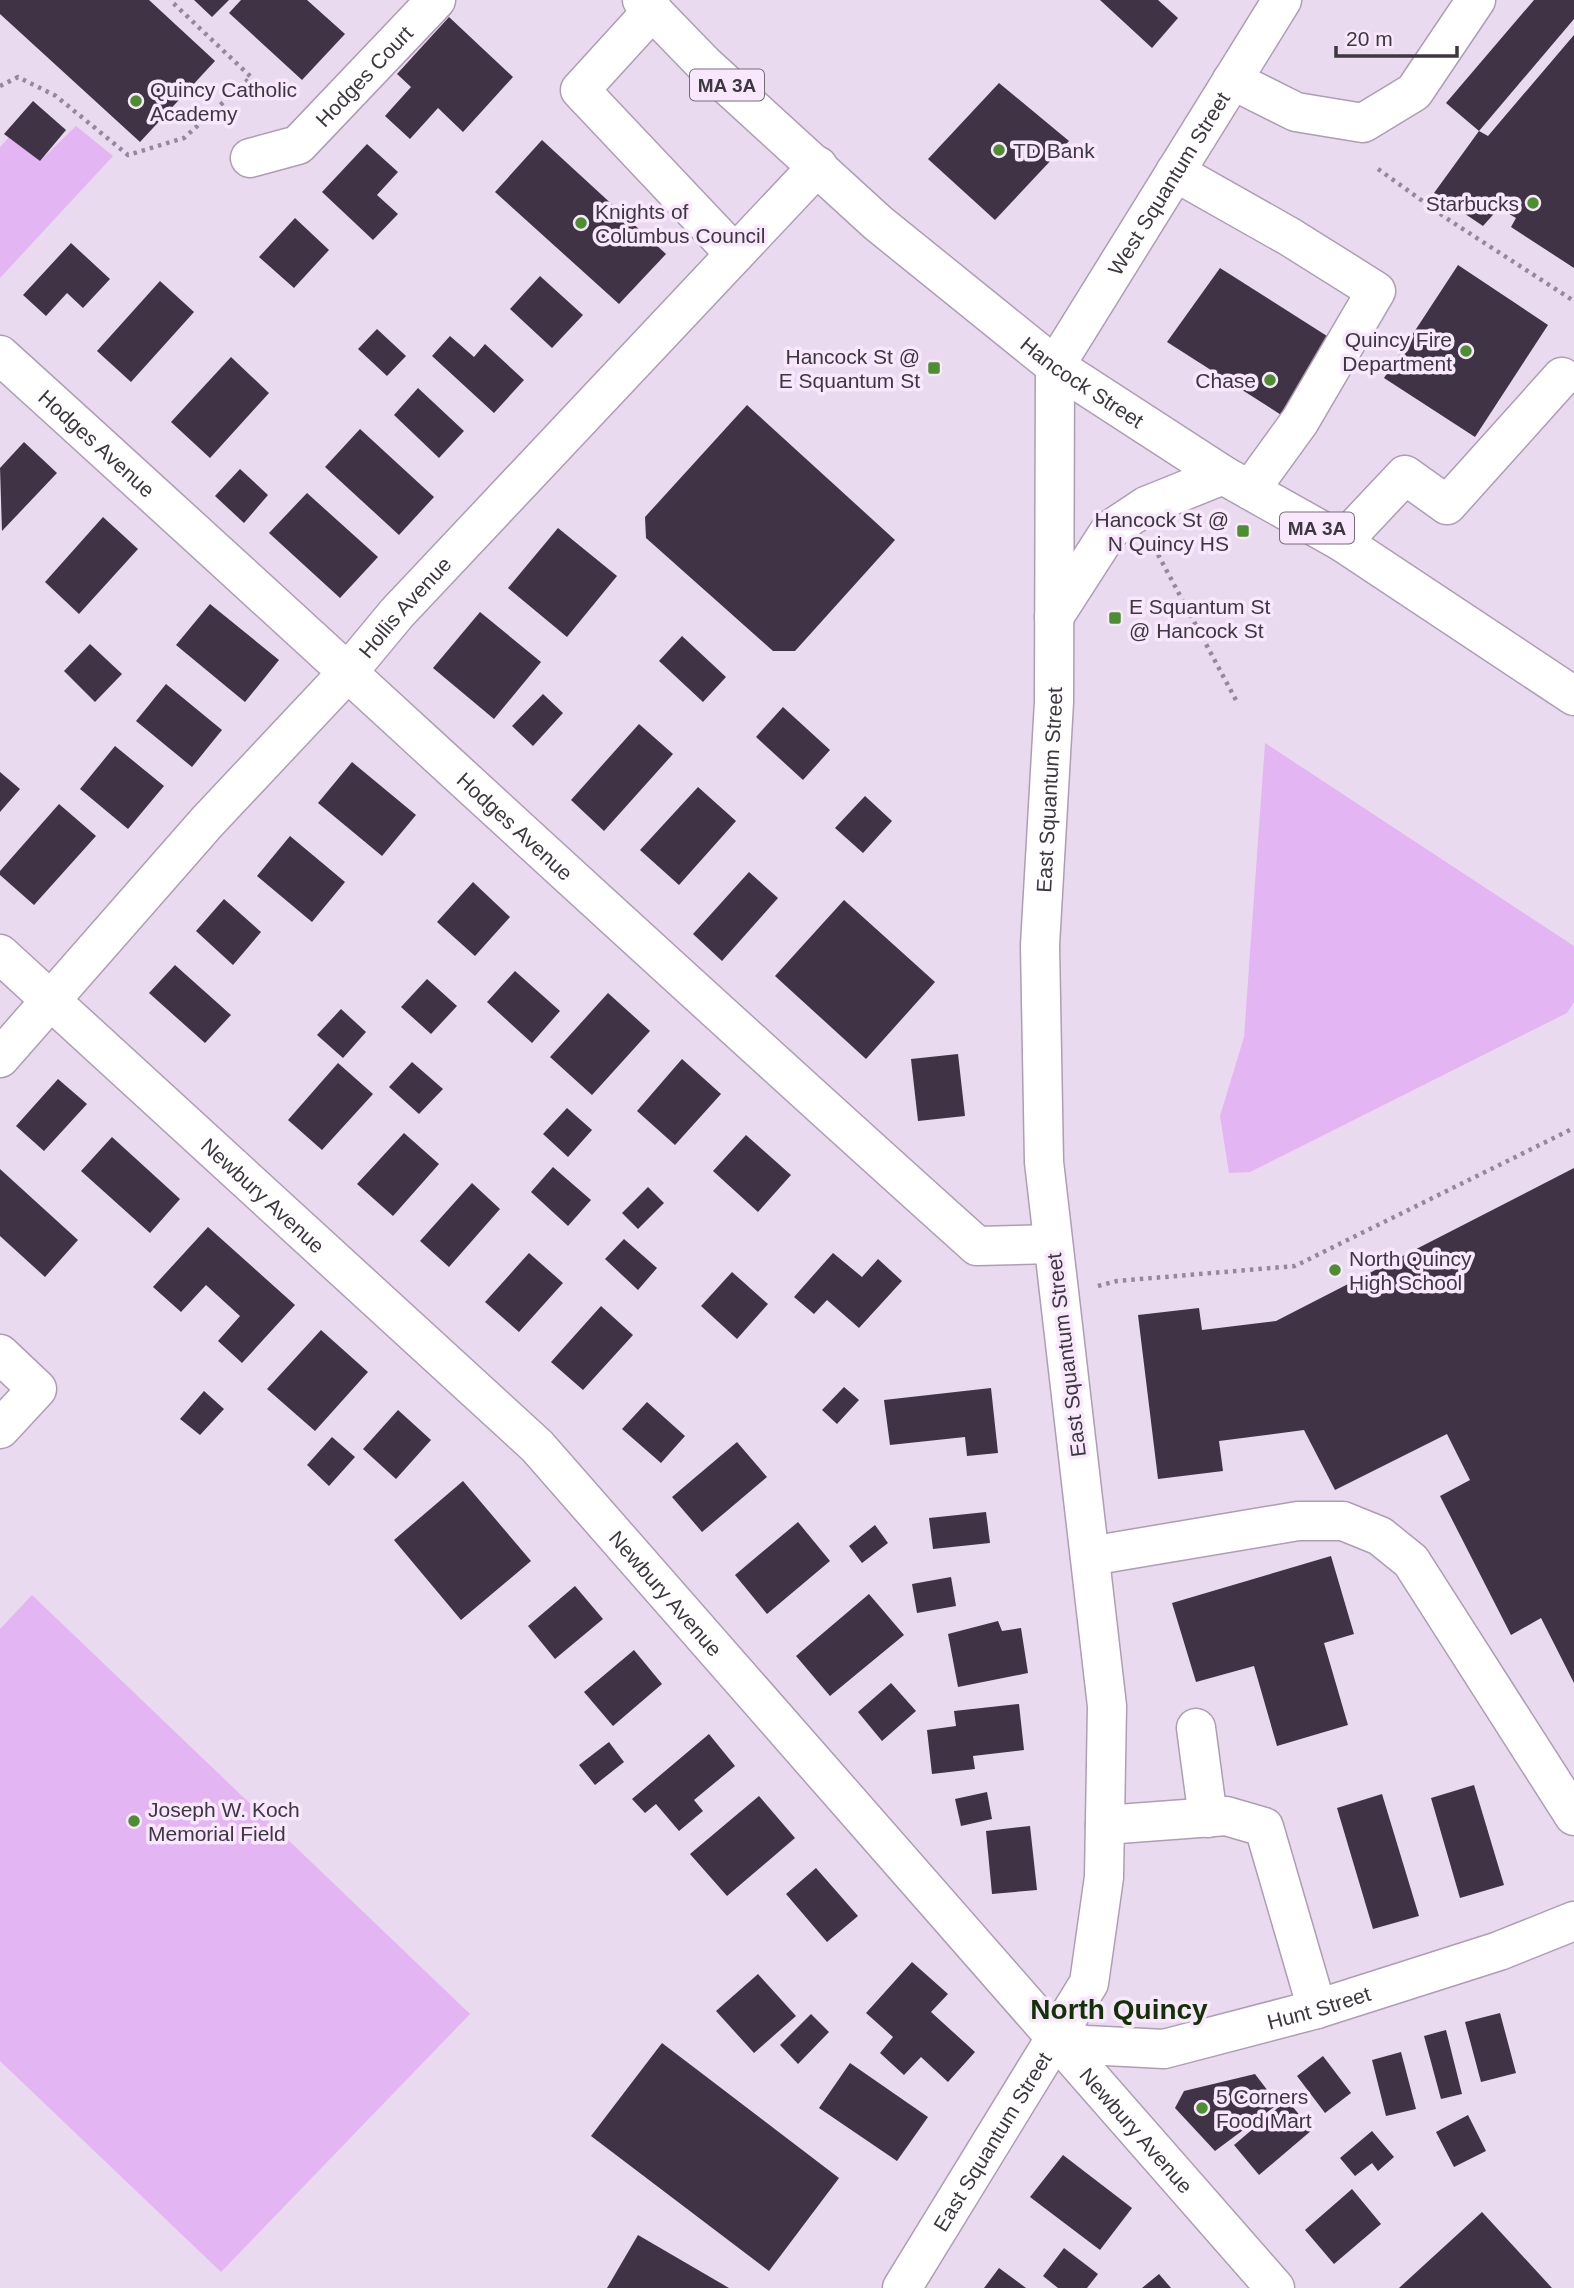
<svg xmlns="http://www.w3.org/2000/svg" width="1574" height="2288" font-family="Helvetica,sans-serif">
	<rect width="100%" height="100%" fill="#eadaf0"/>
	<g fill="#e3b5f3">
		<path d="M76 126 113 156 0 278V147L10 136 40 161Z"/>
		<path d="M1265 743 1574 946V1002L1567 1013 1250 1172 1229 1173 1220 1116 1244 1037Z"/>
		<path d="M32 1595 470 2014 221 2272 0 2061V1629Z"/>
	</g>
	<g fill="#403345">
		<path d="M0 0H149L215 61 140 142 0 14Z"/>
		<path d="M194 0H229L212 17Z"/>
		<path d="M241 0H307L345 34 302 80 229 13Z"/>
		<path d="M1100 0H1158L1178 18 1152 48Z"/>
		<path d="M1534 0H1574V19L1479 131 1446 103Z"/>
		<path d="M449 17 513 77 463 132 438 108 410 139 385 116 411 87 397 74Z"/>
		<path d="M1574 35V268L1511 227 1516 218 1499 208 1483 226 1434 193 1479 131 1488 136Z"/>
		<path d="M999 83 1069 141 995 220 928 159Z"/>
		<path d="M33 101 66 130 40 161 4 134Z"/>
		<path d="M542 140 666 254 619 304 495 192Z"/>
		<path d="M367 144 398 172 377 195 398 214 373 240 322 192Z"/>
		<path d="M295 218 329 250 294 288 259 257Z"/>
		<path d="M71 243 110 279 83 308 67 293 46 316 23 295Z"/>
		<path d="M1458 265 1548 325 1475 437 1384 378Z"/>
		<path d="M1220 268 1338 343 1286 418 1167 342Z"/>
		<path d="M540 276 583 315 552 348 510 309Z"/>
		<path d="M160 281 194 312 131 382 97 351Z"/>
		<path d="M377 329 406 356 387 376 358 349Z"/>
		<path d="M450 336 474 357 485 344 524 380 494 413 432 356Z"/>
		<path d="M231 357 269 393 210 458 171 422Z"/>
		<path d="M418 388 464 431 439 458 394 415Z"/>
		<path d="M747 405 895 540 795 651H773L646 538 645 517Z"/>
		<path d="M360 429 434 497 399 535 325 467Z"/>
		<path d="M24 442 57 473 2 531 0 468Z"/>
		<path d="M240 469 268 495 244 523 215 496Z"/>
		<path d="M307 493 378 557 340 598 269 533Z"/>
		<path d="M103 517 138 549 79 614 45 582Z"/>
		<path d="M558 528 617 576 567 637 508 588Z"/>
		<path d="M210 604 279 660 245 702 176 645Z"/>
		<path d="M480 612 541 662 494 719 433 668Z"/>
		<path d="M682 636 726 677 703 702 659 661Z"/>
		<path d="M90 644 122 674 95 702 64 671Z"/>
		<path d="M166 684 222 730 192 767 136 721Z"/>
		<path d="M543 694 563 713 533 746 512 726Z"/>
		<path d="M783 707 830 750 803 780 756 737Z"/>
		<path d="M639 724 673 754 604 831 571 800Z"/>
		<path d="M115 746 164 786 128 829 80 789Z"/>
		<path d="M352 762 416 815 382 856 318 803Z"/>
		<path d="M0 772 20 789 0 812Z"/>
		<path d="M698 787 736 821 679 885 640 850Z"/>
		<path d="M865 796 892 821 863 853 835 828Z"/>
		<path d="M59 804 96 836 34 905 0 875V871Z"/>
		<path d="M290 836 345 882 312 922 257 876Z"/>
		<path d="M749 872 778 898 722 961 693 934Z"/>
		<path d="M473 882 510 917 475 956 437 922Z"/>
		<path d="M224 899 261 932 233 965 196 931Z"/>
		<path d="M844 900 935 982 866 1059 775 976Z"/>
		<path d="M175 965 231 1015 205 1043 149 993Z"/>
		<path d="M515 971 560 1011 532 1043 487 1002Z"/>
		<path d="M427 979 457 1006 431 1034 401 1007Z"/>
		<path d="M608 993 650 1031 592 1095 550 1057Z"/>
		<path d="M341 1009 366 1032 343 1058 317 1035Z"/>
		<path d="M958 1054 965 1116 918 1121 911 1059Z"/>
		<path d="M682 1059 721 1094 675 1145 637 1111Z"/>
		<path d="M412 1062 443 1089 419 1114 389 1087Z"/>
		<path d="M338 1063 373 1094 322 1150 288 1120Z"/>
		<path d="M58 1079 87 1104 44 1151 16 1126Z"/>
		<path d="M567 1108 592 1130 568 1157 543 1134Z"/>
		<path d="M404 1133 439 1164 393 1216 357 1184Z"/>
		<path d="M746 1135 791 1175 758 1212 713 1171Z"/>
		<path d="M112 1137 180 1199 150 1233 81 1171Z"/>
		<path d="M553 1167 591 1200 568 1226 531 1192Z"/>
		<path d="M1574 1168V1683L1541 1618 1511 1635 1440 1496 1470 1480 1447 1434 1335 1490 1304 1430 1219 1441 1223 1471 1158 1479 1138 1315 1199 1308 1202 1330 1276 1321Z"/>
		<path d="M0 1169 78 1240 45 1277 0 1236Z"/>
		<path d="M472 1183 500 1209 449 1267 420 1241Z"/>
		<path d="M648 1187 664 1203 638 1229 622 1213Z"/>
		<path d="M208 1227 295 1305 242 1363 218 1341 240 1316 206 1285 181 1312 153 1287Z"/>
		<path d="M624 1239 657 1268 638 1290 605 1259Z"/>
		<path d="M529 1253 563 1283 519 1332 485 1302Z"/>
		<path d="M833 1253 862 1277 878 1259 902 1281 859 1328 827 1300 814 1314 794 1297Z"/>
		<path d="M732 1272 768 1304 737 1339 701 1306Z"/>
		<path d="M601 1306 633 1335 583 1390 551 1362Z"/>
		<path d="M321 1330 368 1372 315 1431 267 1389Z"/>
		<path d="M844 1387 859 1400 837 1424 822 1410Z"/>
		<path d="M991 1388 998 1453 967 1456 965 1437 890 1445 884 1400Z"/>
		<path d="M204 1391 224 1409 200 1435 180 1419Z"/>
		<path d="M647 1402 685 1436 661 1463 622 1429Z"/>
		<path d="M398 1410 431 1440 396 1479 363 1449Z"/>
		<path d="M332 1437 355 1457 329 1486 307 1465Z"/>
		<path d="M737 1442 767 1477 702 1532 672 1497Z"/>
		<path d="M463 1481 531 1561 461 1620 394 1540Z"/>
		<path d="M986 1512 990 1543 933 1549 929 1518Z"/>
		<path d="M798 1522 830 1561 767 1614 735 1575Z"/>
		<path d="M875 1525 888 1543 862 1563 849 1546Z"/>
		<path d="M1331 1556 1354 1634 1324 1643 1348 1725 1277 1746 1254 1666 1196 1682 1172 1603Z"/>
		<path d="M951 1577 956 1606 917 1613 912 1584Z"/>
		<path d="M575 1586 603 1619 555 1659 528 1626Z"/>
		<path d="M869 1594 904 1635 830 1696 796 1656Z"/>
		<path d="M998 1621 1002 1631 1021 1628 1028 1673 958 1687 948 1634Z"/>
		<path d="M634 1650 662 1684 613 1726 584 1692Z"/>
		<path d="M891 1683 916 1711 882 1741 858 1712Z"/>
		<path d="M1019 1704 1024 1750 973 1756 975 1769 932 1774 927 1730 956 1726 954 1711Z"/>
		<path d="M709 1734 735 1766 694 1800 703 1811 679 1831 656 1804 645 1813 632 1799Z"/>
		<path d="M609 1742 624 1762 595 1785 579 1765Z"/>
		<path d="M1474 1785 1504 1885 1460 1898 1431 1798Z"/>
		<path d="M987 1792 992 1819 961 1826 955 1799Z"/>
		<path d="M1382 1794 1419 1916 1373 1929 1337 1808Z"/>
		<path d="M759 1796 795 1838 727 1896 690 1854Z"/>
		<path d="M1030 1826 1037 1890 992 1894 986 1831Z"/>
		<path d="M816 1868 858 1916 827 1942 786 1894Z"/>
		<path d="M912 1962 948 1994 931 2012 975 2052 948 2082 921 2057 904 2075 880 2053 893 2037 866 2013Z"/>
		<path d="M758 1974 796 2016 754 2053 716 2011Z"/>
		<path d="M1500 2013 1516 2073 1481 2082 1465 2022Z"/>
		<path d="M811 2014 829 2032 798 2064 780 2045Z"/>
		<path d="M1446 2030 1462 2094 1441 2099 1424 2036Z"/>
		<path d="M662 2043 839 2178 769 2271 591 2136Z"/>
		<path d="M1401 2052 1416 2109 1386 2116 1372 2060Z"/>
		<path d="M1323 2056 1351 2093 1325 2113 1297 2076Z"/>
		<path d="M850 2063 928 2117 897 2161 819 2108Z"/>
		<path d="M1255 2074 1278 2104 1215 2151 1175 2108 1184 2091Z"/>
		<path d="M1287 2100 1312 2130 1259 2175 1234 2145Z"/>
		<path d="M1468 2115 1486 2151 1454 2167 1436 2132Z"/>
		<path d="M1372 2131 1394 2157 1378 2171 1372 2163 1355 2176 1340 2158Z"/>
		<path d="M1063 2155 1132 2208 1100 2250 1030 2197Z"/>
		<path d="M1352 2189 1381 2224 1334 2264 1305 2230Z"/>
		<path d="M1482 2212 1552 2288H1399Z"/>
		<path d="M638 2235 729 2288H607Z"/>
		<path d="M1064 2248 1098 2274 1087 2288H1058L1043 2276Z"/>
		<path d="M999 2268 1026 2288H984Z"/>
		<path d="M1159 2274 1171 2288H1142Z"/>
	</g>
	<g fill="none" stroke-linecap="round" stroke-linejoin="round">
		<g stroke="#ad9eb3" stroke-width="41">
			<g id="minor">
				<path d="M653 10 580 90 735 254"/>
				<path d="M1232 80 1296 112 1363 123 1414 92 1476 0"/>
				<path id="s1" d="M250 158 298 145 436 0"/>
				<path d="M1175 172 1290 237 1376 291 1300 421 1250 490"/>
				<path id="s2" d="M0 355C327 651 649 952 977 1246L1053 1244"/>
				<path d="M1342 542 1405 475 1447 505 1562 377"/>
				<path id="s3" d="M0 954 537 1446 1275 2288"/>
				<path id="s4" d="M0 1058 207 822 348 672 397 613 818 166"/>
				<path d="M0 1354 37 1389 0 1429"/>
				<path d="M1090 1556 1298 1521H1343L1380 1536 1411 1561 1574 1816"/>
				<path d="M1196 1728 1208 1818"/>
				<path d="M1105 1825 1226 1816 1264 1827 1317 2009"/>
				<path id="s5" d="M1054 2038 1086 2045 1164 2049 1317 2009 1499 1951 1574 1921"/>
			</g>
		</g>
		<g stroke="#ad9eb3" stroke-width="41">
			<g id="major">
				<path id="s6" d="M642 0 704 64 878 223 1055 366 1223 475 1342 542 1574 696"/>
				<path id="s7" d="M1055 366 1282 0"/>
				<path d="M1054 617 1110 530 1146 506 1223 475"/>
				<path id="s8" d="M902 2288 1089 1983 1104 1877 1107 1706 1044 1162 1040 945 1054 702 1055 366"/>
			</g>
		</g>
		<g stroke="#948998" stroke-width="4.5" stroke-dasharray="3.5 5" stroke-linecap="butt">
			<path d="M0 86 18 77 56 96 128 155 184 138 251 77 170 0"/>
			<path d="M1378 169 1449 220 1574 301"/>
			<path d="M1154 547 1237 702"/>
			<path d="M1098 1286 1117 1281 1295 1266 1574 1128"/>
		</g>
		<use href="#minor" stroke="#fff" stroke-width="38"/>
		<use href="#major" stroke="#fff" stroke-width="38"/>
	</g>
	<g fill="#4d8e31" stroke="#f8e7fd" stroke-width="2.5">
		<circle cx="136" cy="101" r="7"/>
		<circle cx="999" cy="150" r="7"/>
		<circle cx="1533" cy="203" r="7"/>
		<circle cx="581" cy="223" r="7"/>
		<circle cx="1466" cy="351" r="7"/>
		<rect x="927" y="361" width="14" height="14" rx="3.5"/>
		<circle cx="1270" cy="380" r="7"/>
		<rect x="1236" y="524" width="14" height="14" rx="3.5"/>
		<rect x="1108" y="611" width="14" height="14" rx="3.5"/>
		<circle cx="1335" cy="1270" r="7"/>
		<circle cx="134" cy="1821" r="7"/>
		<circle cx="1202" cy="2108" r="7"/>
	</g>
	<g text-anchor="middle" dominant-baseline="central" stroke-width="7" stroke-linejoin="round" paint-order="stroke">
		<g fill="#f8e7fd" stroke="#756c78" stroke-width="2">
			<rect x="690" y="69.5" width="74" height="31" rx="5"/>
			<rect x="1280" y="512.5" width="74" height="31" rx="5"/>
		</g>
		<g font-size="19" font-weight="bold" fill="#3d373f">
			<text x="727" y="85">MA 3A</text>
			<text x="1317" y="528">MA 3A</text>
		</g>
		<g font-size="21" fill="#3d373f" stroke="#f8e7fd">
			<text stroke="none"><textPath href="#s1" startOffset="145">Hodges Court</textPath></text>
			<text stroke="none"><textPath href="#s7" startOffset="215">West Squantum Street</textPath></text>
			<text stroke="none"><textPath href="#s6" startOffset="584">Hancock Street</textPath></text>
			<text stroke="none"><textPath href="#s2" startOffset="131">Hodges Avenue</textPath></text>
			<text stroke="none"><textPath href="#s4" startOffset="606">Hollis Avenue</textPath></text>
			<text stroke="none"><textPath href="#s8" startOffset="1556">East Squantum Street</textPath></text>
			<text stroke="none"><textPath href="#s2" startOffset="698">Hodges Avenue</textPath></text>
			<text stroke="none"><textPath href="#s3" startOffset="357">Newbury Avenue</textPath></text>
			<text transform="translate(1066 1355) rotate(-97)">East Squantum Street</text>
			<text stroke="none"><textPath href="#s3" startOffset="924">Newbury Avenue</textPath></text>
			<text stroke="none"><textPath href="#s5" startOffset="271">Hunt Street</textPath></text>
			<text stroke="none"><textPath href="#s3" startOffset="1638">Newbury Avenue</textPath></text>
			<text stroke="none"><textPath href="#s8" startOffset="172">East Squantum Street</textPath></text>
		</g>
		<g font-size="21" fill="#3d373f" stroke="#f8e7fd" text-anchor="start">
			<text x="150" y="89">Quincy Catholic<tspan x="150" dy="24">Academy</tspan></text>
			<text x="1013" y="150">TD Bank</text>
			<text x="1519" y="203" text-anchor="end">Starbucks</text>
			<text x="595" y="211">Knights of<tspan x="595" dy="24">Columbus Council</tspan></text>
			<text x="1452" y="339" text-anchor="end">Quincy Fire<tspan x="1452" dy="24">Department</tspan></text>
			<text x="920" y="356" text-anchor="end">Hancock St @<tspan x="920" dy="24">E Squantum St</tspan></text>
			<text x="1256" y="380" text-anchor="end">Chase</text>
			<text x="1229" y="519" text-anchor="end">Hancock St @<tspan x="1229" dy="24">N Quincy HS</tspan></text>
			<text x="1129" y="606">E Squantum St<tspan x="1129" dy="24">@ Hancock St</tspan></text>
			<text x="1349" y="1258">North Quincy<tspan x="1349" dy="24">High School</tspan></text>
			<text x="148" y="1809">Joseph W. Koch<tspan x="148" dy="24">Memorial Field</tspan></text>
			<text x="1216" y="2096">5 Corners<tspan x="1216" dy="24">Food Mart</tspan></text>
		</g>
		<g font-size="28" font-weight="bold" fill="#133204" stroke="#f8e7fd">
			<text x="1119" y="2009">North Quincy</text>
		</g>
	</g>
	<path d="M1336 46v10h121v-10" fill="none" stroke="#3d373f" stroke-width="3.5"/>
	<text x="1346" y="46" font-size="21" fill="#3d373f" stroke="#f8e7fd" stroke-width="5" paint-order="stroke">20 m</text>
</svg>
